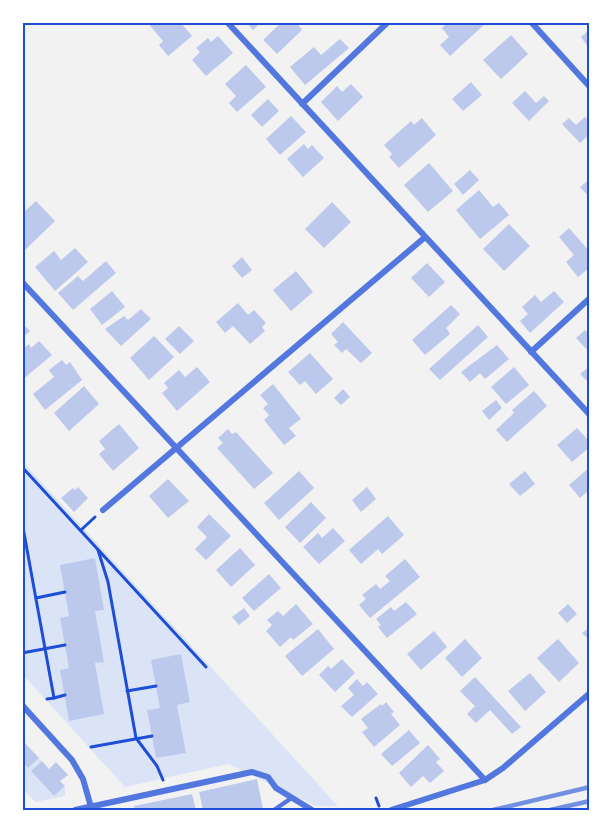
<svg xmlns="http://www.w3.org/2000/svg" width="612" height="833" font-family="'Fira Sans',sans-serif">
	<rect width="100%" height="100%" fill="#f2f2f2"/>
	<g fill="#dbe4f7">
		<path d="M23 462 338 806H316L228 764 125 787 23 675Z"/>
		<path d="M39 758 42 761 31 771 54 796 65 786V796L35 802 23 788 22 762 28 768Z"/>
	</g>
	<g fill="#bdc9ec">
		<path d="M147 22H180L192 36 168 56 159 45 163 41Z"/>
		<path d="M246 22H261L253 30Z"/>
		<path d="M282 22H296L302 30 277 54 263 40Z"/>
		<path d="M448 22H487L450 56 440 45 449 37 442 28Z"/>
		<path d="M590 29V50L581 37Z"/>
		<path d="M511 35 528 54 501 79 483 60Z"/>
		<path d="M218 36 233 53 206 76 192 60 200 52 196 48 208 38 211 42Z"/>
		<path d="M340 39 349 48 305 85 290 67 314 47 321 55Z"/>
		<path d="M246 65 266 87 237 112 229 103 236 96 225 84Z"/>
		<path d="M471 82 482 95 463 111 452 99Z"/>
		<path d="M351 84 363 97 338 121 321 102 337 86 342 92Z"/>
		<path d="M525 91 536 103 544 96 549 101 529 121 512 103Z"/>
		<path d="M268 99 279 111 262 127 251 115Z"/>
		<path d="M291 116 306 132 280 155 266 139Z"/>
		<path d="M585 117 590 122V134L580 143 562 124 569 118 576 125Z"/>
		<path d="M422 118 436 135 399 168 389 157 392 154 384 145 411 121 414 125Z"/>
		<path d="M304 144 308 149 312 145 324 158 303 177 287 159Z"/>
		<path d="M429 163 453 191 428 212 404 185Z"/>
		<path d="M470 170 479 180 463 195 454 184Z"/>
		<path d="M590 179V198L580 187Z"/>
		<path d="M479 190 493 207 499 203 509 215 480 239 456 210Z"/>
		<path d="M36 201 55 221 25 250 22 247V214Z"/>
		<path d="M332 202 351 222 324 248 305 229Z"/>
		<path d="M509 224 530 246 504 271 483 249Z"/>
		<path d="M569 228 590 252V267L578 277 566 262 574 255 559 237Z"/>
		<path d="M75 248 88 262 55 291 35 267 54 251 61 260Z"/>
		<path d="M242 257 252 270 242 278 232 266Z"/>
		<path d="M106 261 116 273 73 310 58 293 78 276 83 281Z"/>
		<path d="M427 263 445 282 429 297 411 278Z"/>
		<path d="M296 271 313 292 291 311 273 290Z"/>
		<path d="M112 291 125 307 102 325 90 309Z"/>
		<path d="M554 291 564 302 530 333 520 321 528 314 522 307 535 295 541 302Z"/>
		<path d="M238 303 248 315 254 310 266 323 262 327 265 331 250 344 233 326 225 333 216 322Z"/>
		<path d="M451 305 460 314 446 328 450 334 425 355 412 340Z"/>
		<path d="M141 309 151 319 121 346 105 329 124 316 128 320Z"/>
		<path d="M343 322 372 353 361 363 346 349 342 353 334 345 338 342 331 334Z"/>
		<path d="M22 323 30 331 22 338Z"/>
		<path d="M478 325 488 337 440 380 429 369Z"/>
		<path d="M179 326 194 341 180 354 165 339Z"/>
		<path d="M585 330 590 334V353L576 338Z"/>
		<path d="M154 336 174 357 149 380 130 358Z"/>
		<path d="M39 341 52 355 22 380V350L29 344 31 348Z"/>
		<path d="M497 345 509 359 485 379 480 373 470 382 461 372Z"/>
		<path d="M310 353 333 379 316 394 305 381 300 385 288 372Z"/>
		<path d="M62 360 66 365 70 362 82 380 45 410 33 394 54 377 49 370Z"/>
		<path d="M590 366V384L580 374Z"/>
		<path d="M197 367 210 382 177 411 162 393 168 388 164 383 179 370 185 377Z"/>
		<path d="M514 367 529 385 506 404 491 387Z"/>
		<path d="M273 384 301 419 289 428 296 436 284 445 264 420 269 415 263 408 268 404 260 395Z"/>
		<path d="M84 386 99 404 69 431 54 413Z"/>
		<path d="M343 389 350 397 341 405 334 398Z"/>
		<path d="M534 391 547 406 507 442 496 430 514 413 512 410Z"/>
		<path d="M496 400 502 408 489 420 482 411Z"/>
		<path d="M119 424 139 448 113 471 99 454 105 449 99 441Z"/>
		<path d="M577 428 590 442V447L572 462 557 445Z"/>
		<path d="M228 429 232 434 236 432 273 473 254 489 217 448 223 443 218 438Z"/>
		<path d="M590 467V489L580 498 569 485Z"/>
		<path d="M299 471 314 488 279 520 264 503Z"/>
		<path d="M525 471 535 484 520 496 509 484Z"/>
		<path d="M168 479 189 501 168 518 149 496Z"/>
		<path d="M78 487 88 498 74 512 61 498 73 488 75 490Z"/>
		<path d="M367 487 376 499 361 512 352 500Z"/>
		<path d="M311 502 326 518 300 543 285 527Z"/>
		<path d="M209 514 231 536 206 560 195 549 207 537 197 527Z"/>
		<path d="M388 516 404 535 382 554 378 549 361 564 349 550Z"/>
		<path d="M333 528 345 541 319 564 303 547 318 533 322 538Z"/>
		<path d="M240 548 255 565 231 587 216 570Z"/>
		<path d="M95 558 104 610 95 611 104 662 95 663 104 714 69 721 60 670 69 668 60 618 69 616 60 565Z"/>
		<path d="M405 559 420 577 370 618 359 605 366 599 362 595 376 584 380 589 390 581 385 576Z"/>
		<path d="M269 574 281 588 254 611 242 598Z"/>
		<path d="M406 602 417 614 387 638 378 627 381 625 376 619 391 607 394 611Z"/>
		<path d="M296 604 313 624 293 640 291 637 280 647 266 631 272 625 267 620 278 611 283 616Z"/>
		<path d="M568 604 577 614 567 623 558 613Z"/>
		<path d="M244 608 250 616 239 625 232 617Z"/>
		<path d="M590 627V641L582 633Z"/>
		<path d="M318 629 334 649 302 676 285 656Z"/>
		<path d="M434 631 447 647 421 670 407 654Z"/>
		<path d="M465 639 482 658 462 677 445 658Z"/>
		<path d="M558 639 579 663 559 682 537 658Z"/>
		<path d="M181 654 190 702 177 705 186 753 156 758 147 710 160 708 151 660Z"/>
		<path d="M342 659 355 673 335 692 319 675 328 666 331 669Z"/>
		<path d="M530 673 546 692 525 711 508 691Z"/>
		<path d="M475 677 521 727 512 734 490 710 476 723 467 714 475 706 460 691Z"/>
		<path d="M357 679 363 686 367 682 378 694 352 717 341 706 354 695 348 688Z"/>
		<path d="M386 702 394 712 391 714 400 725 374 747 362 732 368 728 361 719 381 704 382 706Z"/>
		<path d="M409 730 420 743 392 766 381 754Z"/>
		<path d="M22 740 39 758 28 768 22 762Z"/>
		<path d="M428 745 440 759 436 762 444 771 430 783 423 776 411 787 399 773Z"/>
		<path d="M42 761 49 769 56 762 68 775 60 781 65 786 54 796 31 771Z"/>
		<path d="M257 779 263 809 203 810 199 792Z"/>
		<path d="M192 794 196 810H135L134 806Z"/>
	</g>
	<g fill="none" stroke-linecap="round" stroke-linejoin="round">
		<g stroke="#1d4ed8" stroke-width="3">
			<path d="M22 467 206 667"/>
			<path d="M22 522 54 698 47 699"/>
			<path d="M81 530 95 517"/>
			<path d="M98 550 108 582 136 738 157 766 163 780"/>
			<path d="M36 598 65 592"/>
			<path d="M22 653 65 645"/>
			<path d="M127 691 156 686"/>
			<path d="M54 698 65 695"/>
			<path d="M91 747 152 736"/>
			<path d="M376 798 379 806"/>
		</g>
		<path stroke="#5277de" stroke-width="4.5" d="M274 810 290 799"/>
		<g stroke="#5277de" stroke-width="6">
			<path d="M227 22 590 415"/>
			<path d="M531 22 590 87"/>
			<path d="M302 104 388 22"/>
			<path d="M22 282 485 780"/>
			<path d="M531 352 590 298"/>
			<path d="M103 510 424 238"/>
			<path d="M22 705 72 760 83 779 91 807"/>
			<path d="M75 810 252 772 268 777 276 788 312 810"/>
			<path d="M391 810 485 780 503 768 590 693"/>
		</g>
		<g stroke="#7290e2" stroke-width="4.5">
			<path d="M493 810 590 787"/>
			<path d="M550 810 590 801"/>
		</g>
	</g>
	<rect width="612" height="833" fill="none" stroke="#ffffff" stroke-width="48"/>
	<rect x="24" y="24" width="564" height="785" fill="none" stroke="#1d4ed8" stroke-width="2"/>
</svg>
